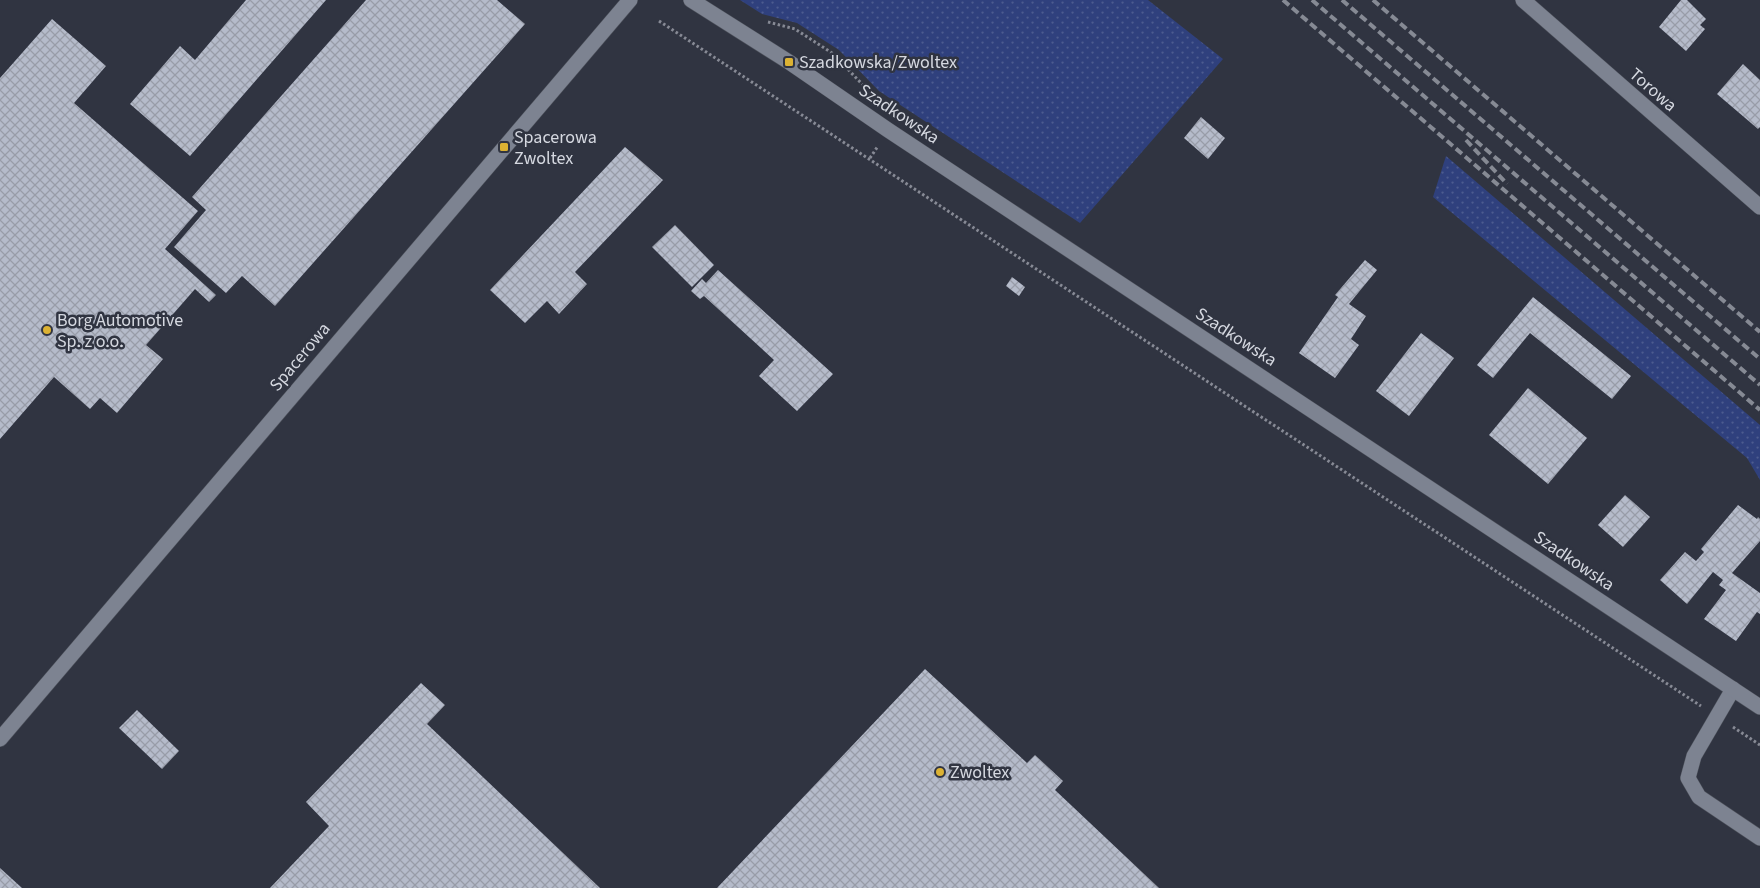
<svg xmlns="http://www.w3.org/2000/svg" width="1760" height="888" font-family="'Source Sans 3',sans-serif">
	<defs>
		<pattern id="grass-dots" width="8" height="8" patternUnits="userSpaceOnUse" patternTransform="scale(1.25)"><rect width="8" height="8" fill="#2f407d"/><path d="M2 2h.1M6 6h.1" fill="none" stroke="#4c5b8f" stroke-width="1.8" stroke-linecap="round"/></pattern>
		<pattern id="building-cross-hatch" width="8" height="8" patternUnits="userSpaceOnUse" patternTransform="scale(1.25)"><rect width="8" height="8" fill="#b5bbca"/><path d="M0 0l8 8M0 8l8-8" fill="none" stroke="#989ca8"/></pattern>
	</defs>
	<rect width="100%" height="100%" fill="#303441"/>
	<g fill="url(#grass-dots)">
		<path d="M740 0H1148L1223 59 1080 223 879 91 839 50 797 23 762 14Z"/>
		<path d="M1446 156 1760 425V480L1747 458 1433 197Z"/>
	</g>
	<g fill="url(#building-cross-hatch)">
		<path d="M246 0H326L190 156 130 104 180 46 195 60Z"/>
		<path d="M366 0H497L525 24 275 306 242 276 226 293 174 247 206 210 192 197Z"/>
		<path d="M1681 0H1687L1706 19 1700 25 1705 29 1686 51 1659 27Z"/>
		<path d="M52 19 106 66 74 103 198 211 165 249 216 295 209 302 195 289 146 345 163 359 117 413 100 398 90 409 54 377 0 439V78Z"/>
		<path d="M1743 64 1760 80V127L1758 129 1717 94Z"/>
		<path d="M1201 117 1225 138 1208 159 1184 138Z"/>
		<path d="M625 147 663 180 575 272 587 284 559 314 547 301 525 323 490 290Z"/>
		<path d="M675 225 714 265 692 287 652 247Z"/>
		<path d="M1365 260 1377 270 1349 304 1366 316 1351 339 1359 345 1335 378 1299 353 1338 297 1335 295Z"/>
		<path d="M718 270 833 374 797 411 759 376 774 360 704 296 700 299 691 291 702 279 706 283Z"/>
		<path d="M1012 277 1025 287 1019 296 1006 286Z"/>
		<path d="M1533 297 1631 376 1612 399 1530 333 1493 378 1477 365Z"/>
		<path d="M1421 333 1454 358 1409 416 1376 391Z"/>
		<path d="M1528 388 1587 438 1548 484 1489 435Z"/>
		<path d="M1625 495 1650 517 1623 547 1598 525Z"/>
		<path d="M1738 505 1757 519 1758 517 1760 519V541L1732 573 1760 593V614L1757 612 1736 641 1704 619 1726 590 1719 585 1723 580 1713 572 1687 604 1660 580 1685 552 1696 561 1704 552 1701 549Z"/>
		<path d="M925 669 1027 763 1035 755 1063 781 1055 790 1159 888H717Z"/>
		<path d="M421 683 445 705 427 724 600 888H270L329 826 306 802Z"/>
		<path d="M137 710 179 751 162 769 119 728Z"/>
		<path d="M0 868 22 888H0Z"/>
	</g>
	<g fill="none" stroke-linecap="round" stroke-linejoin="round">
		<g stroke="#4d515b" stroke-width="16">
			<path id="lane" d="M1733 689 1694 756 1688 778 1699 797 1760 838"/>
		</g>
		<g stroke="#4d515b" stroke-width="16">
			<g id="street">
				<path d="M1523 0 1760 207"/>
				<path d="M0 739 630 0"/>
			</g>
		</g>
		<g stroke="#4d515b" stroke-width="16">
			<path id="secondary" d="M691 0 789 62 888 130 1760 707"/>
		</g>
		<g stroke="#878a95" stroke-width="3" stroke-dasharray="2.5 2.5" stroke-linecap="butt">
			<path d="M659 21 1701 706"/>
			<path d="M768 22 795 29 832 53 863 85"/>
			<path d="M870 158 878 146"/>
			<path d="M1733 727 1760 745"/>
		</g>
		<use href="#lane" stroke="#7d8391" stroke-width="15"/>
		<use href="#street" stroke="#7d8391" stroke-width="15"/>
		<use href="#secondary" stroke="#7d8391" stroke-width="15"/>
		<g stroke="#868a94" stroke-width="4" stroke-dasharray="8 4" stroke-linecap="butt">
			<path d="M1283 0 1760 410"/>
			<path d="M1312 0 1760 385"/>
			<path d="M1342 0 1760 359"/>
			<path d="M1373 0 1760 332"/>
			<path d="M1466 140 1507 184"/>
		</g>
	</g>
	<g fill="#dcb233" stroke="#303441" stroke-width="2">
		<rect x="784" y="57" width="10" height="10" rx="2.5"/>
		<rect x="499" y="142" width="10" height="10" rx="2.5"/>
		<circle cx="47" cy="330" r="5"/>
		<circle cx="940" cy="772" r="5"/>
	</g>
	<g text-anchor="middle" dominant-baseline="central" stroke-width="5" stroke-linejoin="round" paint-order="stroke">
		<g font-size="18" fill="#d5d8e0" stroke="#303441" text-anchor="start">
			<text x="799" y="62">Szadkowska/Zwoltex</text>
			<text x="514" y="137">Spacerowa<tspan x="514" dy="21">Zwoltex</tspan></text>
			<text x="57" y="320">Borg Automotive<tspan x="57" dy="21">Sp. z o.o.</tspan></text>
			<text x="950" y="772">Zwoltex</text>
		</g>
		<g font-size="18" fill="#d5d8e0" stroke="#303441">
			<text transform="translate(1653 90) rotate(41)">Torowa</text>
			<text transform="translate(899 114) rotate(34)">Szadkowska</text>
			<text transform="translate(1236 337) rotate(33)">Szadkowska</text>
			<text transform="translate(300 357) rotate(-50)">Spacerowa</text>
			<text transform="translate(1574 561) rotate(34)">Szadkowska</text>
		</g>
	</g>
</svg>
